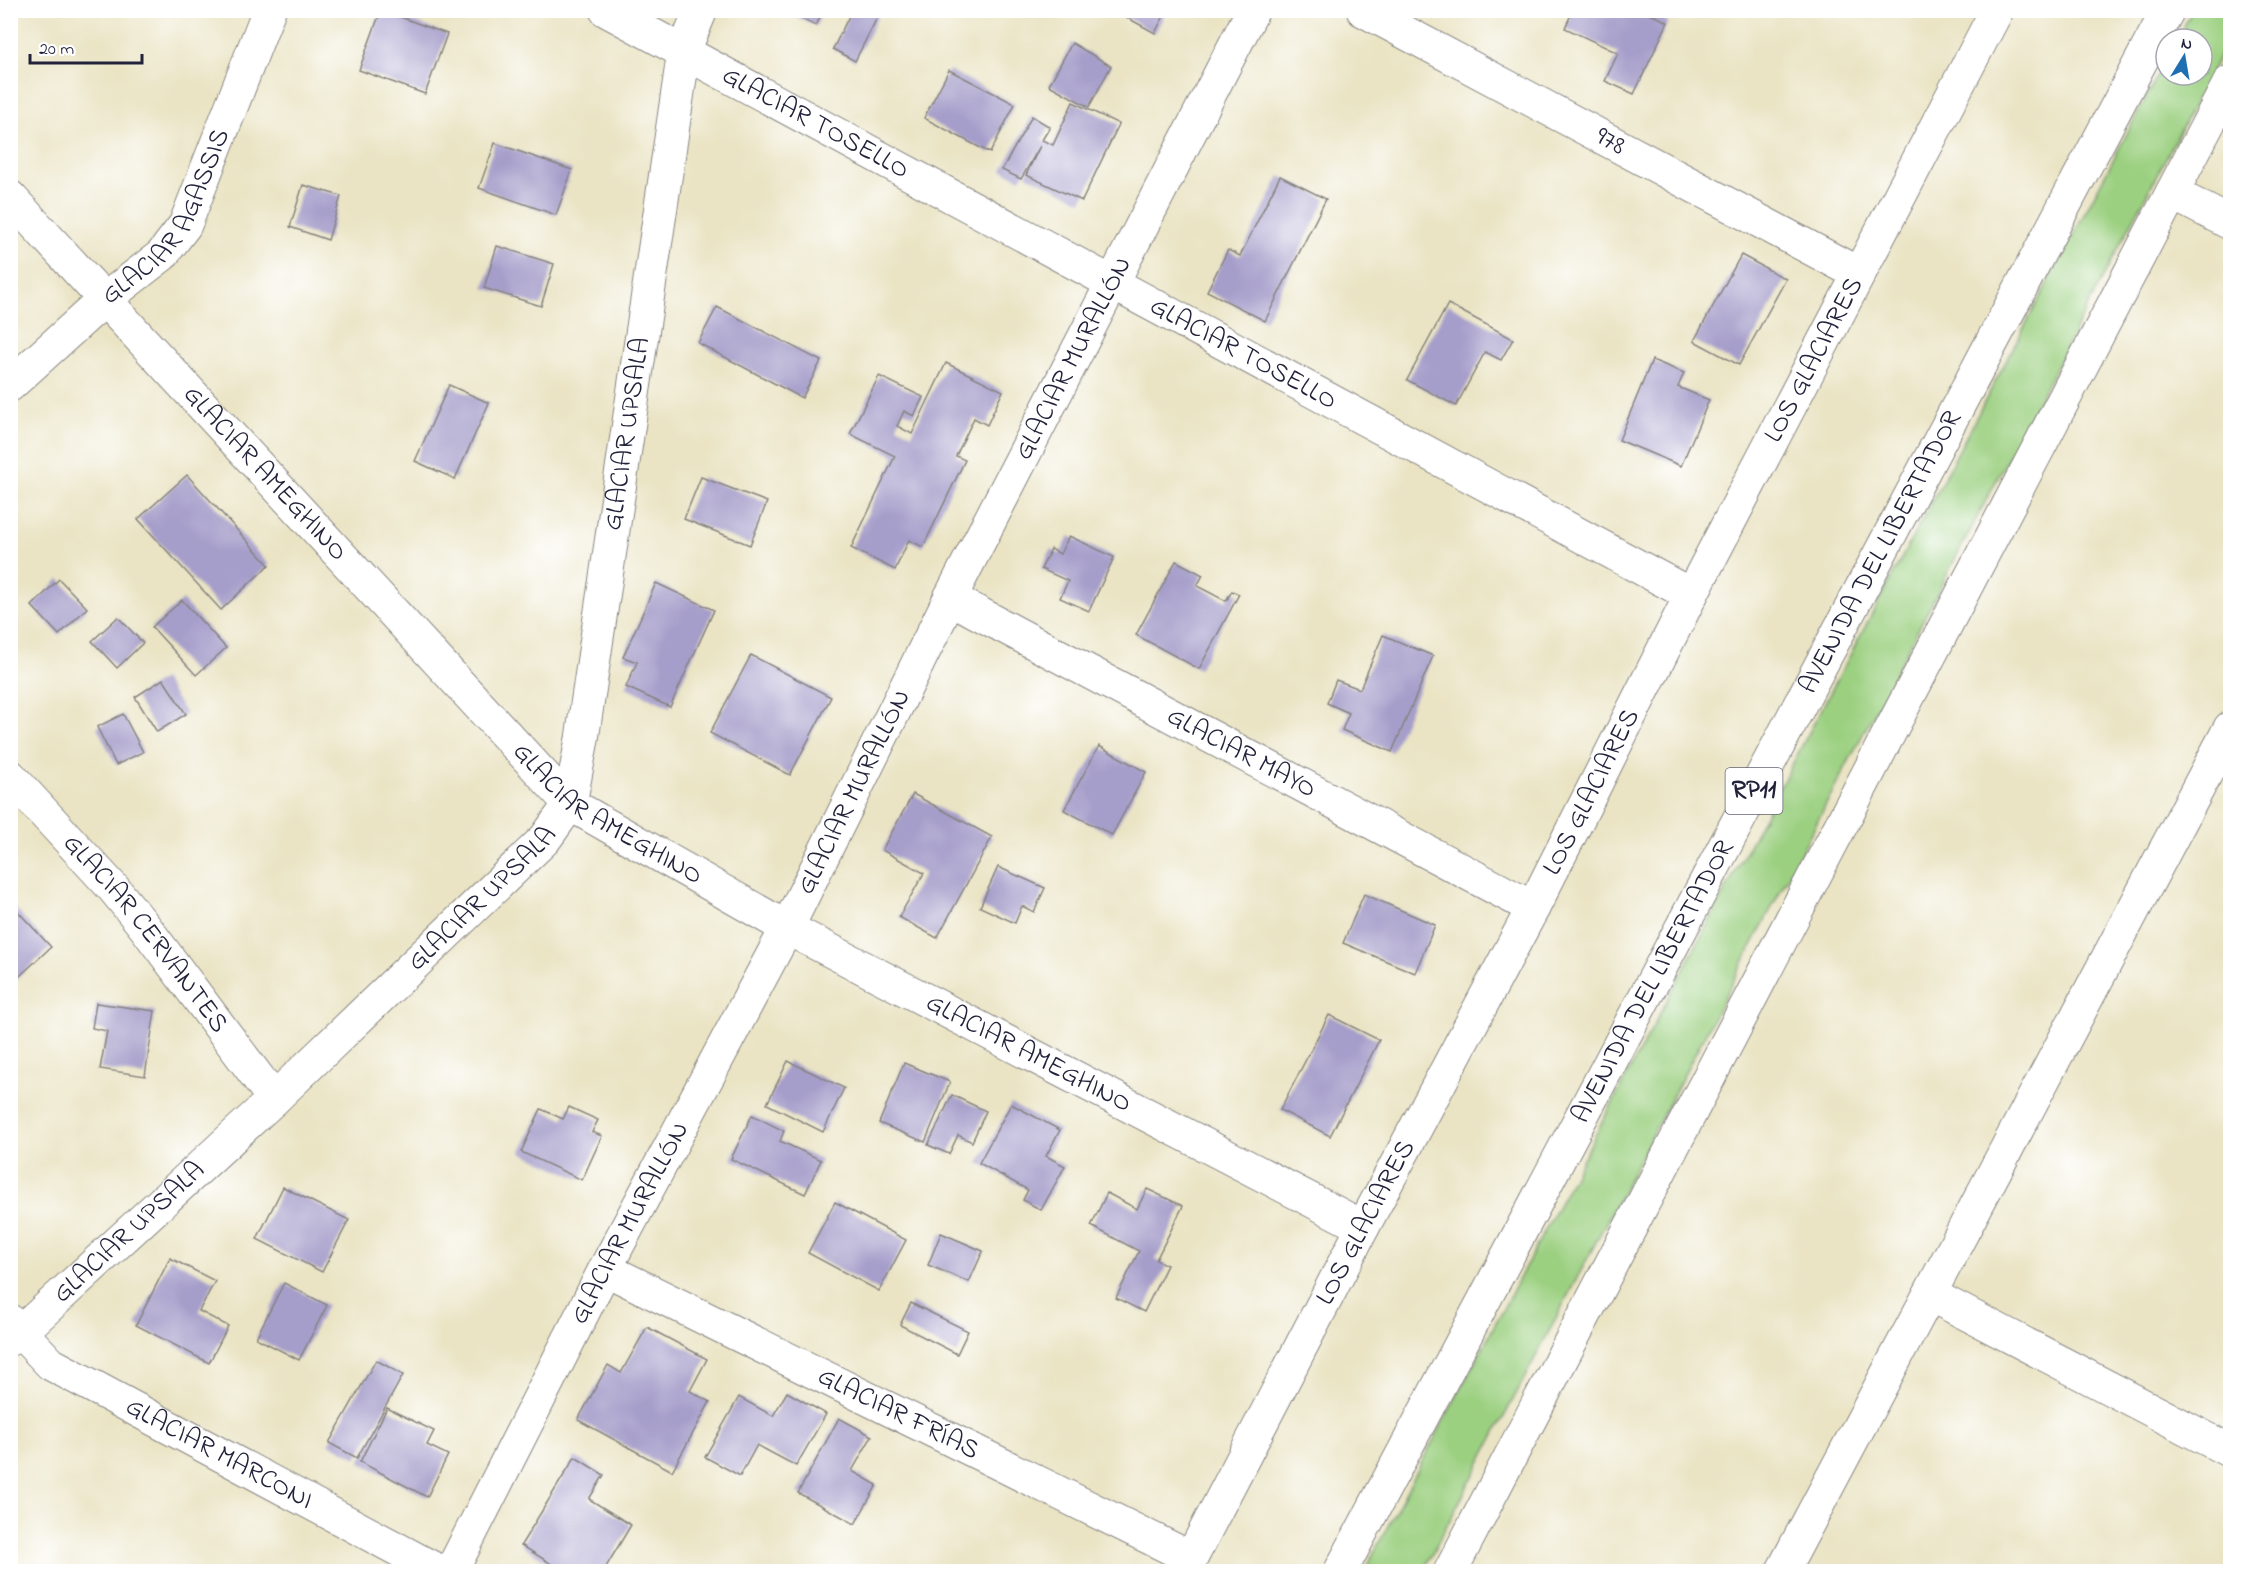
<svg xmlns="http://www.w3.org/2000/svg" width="2241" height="1582" font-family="'Indie Flower',sans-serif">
	<rect width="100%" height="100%" fill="#fff"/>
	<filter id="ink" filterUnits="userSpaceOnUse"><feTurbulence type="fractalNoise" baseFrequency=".0167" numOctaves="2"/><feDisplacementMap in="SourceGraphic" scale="12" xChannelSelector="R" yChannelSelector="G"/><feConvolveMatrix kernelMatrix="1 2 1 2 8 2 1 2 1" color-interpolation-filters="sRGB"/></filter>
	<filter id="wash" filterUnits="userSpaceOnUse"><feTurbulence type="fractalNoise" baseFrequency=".008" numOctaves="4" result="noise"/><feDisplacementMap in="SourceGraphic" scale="24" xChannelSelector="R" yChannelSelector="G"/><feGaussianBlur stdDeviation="1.35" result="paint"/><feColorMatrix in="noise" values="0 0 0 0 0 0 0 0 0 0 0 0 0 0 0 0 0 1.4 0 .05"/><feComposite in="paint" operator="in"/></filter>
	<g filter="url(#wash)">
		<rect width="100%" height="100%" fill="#eae4c4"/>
		<path fill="#9cd081" stroke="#5f795e" stroke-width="1.5" d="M2192 11H2230V36L1423 1571H1364L2166 60V75H2202V39H2177Z"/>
		<g id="blocks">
			<g fill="#a69eca">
				<path d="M381 10 447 34 425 94 359 70Z"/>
				<path d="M783 10H823L816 26Z"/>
				<path d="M852 10H881L855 61 833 49Z"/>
				<path d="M1113 10H1167L1155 33Z"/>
				<path d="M1573 10H1643L1668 22 1634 94 1605 81 1618 53 1565 28Z"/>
				<path d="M1072 43 1111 66 1089 107 1049 85Z"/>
				<path d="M949 70 1015 104 990 153 924 118Z"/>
				<path d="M1073 102 1119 124 1082 201 1026 175 1040 146 1021 179 1002 170 1032 116 1050 127 1042 140 1053 145Z"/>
				<path d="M495 143 572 170 556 215 479 188Z"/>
				<path d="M1280 176 1326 199 1265 321 1207 291 1228 250 1240 256Z"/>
				<path d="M303 185 341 196 328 240 290 227Z"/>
				<path d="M497 246 554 264 541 306 484 288Z"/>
				<path d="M1741 255 1786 279 1739 365 1694 341Z"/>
				<path d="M1448 304 1513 339 1501 360 1485 352 1456 406 1407 380Z"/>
				<path d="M717 307 821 361 802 398 698 343Z"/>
				<path d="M1652 360 1684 373 1678 387 1709 400 1681 466 1619 440Z"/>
				<path d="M946 363 1003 391 987 425 974 418 956 456 965 460 923 547 909 540 895 570 851 548 895 456 850 434 879 376 923 397 914 416 904 411 897 426 912 434Z"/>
				<path d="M449 385 489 403 455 479 415 461Z"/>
				<path d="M187 475 269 565 221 610 138 519Z"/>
				<path d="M701 477 767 502 750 545 684 519Z"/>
				<path d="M1069 536 1114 557 1089 611 1060 598 1068 581 1041 569 1051 549 1060 554Z"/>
				<path d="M1176 561 1203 575 1197 586 1226 601 1232 591 1239 594 1199 669 1136 635Z"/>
				<path d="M59 579 87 608 59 635 32 606Z"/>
				<path d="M656 583 714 610 670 707 626 687 637 662 623 657Z"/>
				<path d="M182 600 226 648 196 675 152 627Z"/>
				<path d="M118 617 143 643 117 668 92 641Z"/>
				<path d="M1383 635 1433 656 1392 752 1342 730 1349 713 1327 703 1336 680 1360 689Z"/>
				<path d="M751 655 831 697 790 775 710 733Z"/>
				<path d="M163 679 186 714 157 732 135 697Z"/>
				<path d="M123 714 143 752 116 765 97 727Z"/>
				<path d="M1099 746 1146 772 1112 835 1064 810Z"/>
				<path d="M913 794 992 837 937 938 899 917 924 873 882 850Z"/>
				<path d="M998 867 1045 888 1034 912 1022 906 1015 923 980 907Z"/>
				<path d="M1364 894 1435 925 1415 973 1343 943Z"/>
				<path d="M10 903 51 947 10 985Z"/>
				<path d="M96 1003 155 1011 145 1076 100 1069 107 1031 92 1028Z"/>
				<path d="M1329 1015 1379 1040 1330 1136 1280 1110Z"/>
				<path d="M788 1061 844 1088 823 1132 767 1104Z"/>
				<path d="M904 1063 950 1082 925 1142 879 1123Z"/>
				<path d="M952 1095 986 1111 972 1142 958 1135 949 1154 928 1145Z"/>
				<path d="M1011 1104 1060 1130 1046 1156 1065 1166 1041 1210 1023 1200 1028 1190 979 1163Z"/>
				<path d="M569 1107 598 1120 592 1132 602 1136 582 1180 521 1152 541 1109 563 1119Z"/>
				<path d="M752 1115 784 1131 780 1141 821 1160 805 1194 731 1159Z"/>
				<path d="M283 1187 349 1220 322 1272 257 1239Z"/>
				<path d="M1147 1189 1183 1206 1156 1260 1167 1265 1144 1312 1116 1298 1139 1251 1091 1226 1107 1193 1137 1209Z"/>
				<path d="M835 1202 906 1240 879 1291 808 1253Z"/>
				<path d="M941 1233 983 1251 969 1282 928 1265Z"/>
				<path d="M170 1258 215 1281 199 1311 228 1326 209 1363 136 1325Z"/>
				<path d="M284 1283 327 1305 299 1360 256 1338Z"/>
				<path d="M911 1303 968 1331 957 1354 900 1325Z"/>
				<path d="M647 1327 707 1359 690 1391 710 1402 672 1471 578 1420 608 1365 621 1373Z"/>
				<path d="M376 1360 403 1375 357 1458 329 1443Z"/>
				<path d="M787 1392 826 1414 796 1466 757 1445 740 1476 705 1457 739 1397 773 1416Z"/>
				<path d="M387 1408 434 1431 427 1445 448 1455 427 1497 360 1462Z"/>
				<path d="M839 1418 872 1436 852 1471 877 1485 855 1524 798 1493Z"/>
				<path d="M575 1457 604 1475 589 1499 631 1525 603 1572H564L521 1545Z"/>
			</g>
		</g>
	</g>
	<g filter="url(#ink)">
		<use href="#blocks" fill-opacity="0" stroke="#868380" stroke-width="1.5"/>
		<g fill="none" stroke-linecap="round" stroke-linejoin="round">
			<g stroke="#868380" stroke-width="35">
				<g id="minor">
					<path id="s1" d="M606 10 1691 595"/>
					<path id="s2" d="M1363 10 1859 274"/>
					<path d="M2172 193 2230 223"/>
					<path id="s3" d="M10 197 570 804 787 928 1363 1227"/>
					<path id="s4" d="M10 385 104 300 162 255 185 225 269 10"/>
					<path id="s5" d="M950 598 1533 908"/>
					<path id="s6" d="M10 776 114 889 145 927 274 1099"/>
					<path id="s7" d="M605 1269 1191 1558"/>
					<path d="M1931 1295 2230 1451"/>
					<path id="s8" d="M10 1321 51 1364 440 1572"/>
					<path id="s9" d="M10 1339 21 1332 274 1099 545 839 570 804 582 739 684 51 701 10"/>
					<path id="s10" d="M451 1572 605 1269 787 928 950 598 1253 10"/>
					<path id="s11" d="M1184 1572 1363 1227 1533 908 1691 595 1997 10"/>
					<path d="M1782 1572 2230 728"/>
				</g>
			</g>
			<g stroke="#868380" stroke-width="35">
				<g id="major">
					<path id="s12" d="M1340 1572 2168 10"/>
					<path d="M1450 1572 2230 82"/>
				</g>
			</g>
			<use href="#minor" stroke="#fff" stroke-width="33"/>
			<use href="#major" stroke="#fff" stroke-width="33"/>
		</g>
	</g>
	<g text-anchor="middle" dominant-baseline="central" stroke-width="6" stroke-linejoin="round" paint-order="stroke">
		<rect fill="#fff" stroke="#646476" stroke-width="1.5" x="1725.5" y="768" width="57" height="46" rx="4.5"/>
		<g font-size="26" font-weight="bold" fill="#22223b">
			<text x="1754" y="791">RP11</text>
		</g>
		<g font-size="27" fill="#22223b" stroke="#fff">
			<text stroke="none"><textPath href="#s1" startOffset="238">GLACIAR TOSELLO</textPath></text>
			<text stroke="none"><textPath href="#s2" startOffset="280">978</textPath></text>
			<text stroke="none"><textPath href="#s4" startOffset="234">GLACIAR AGASSIS</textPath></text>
			<text stroke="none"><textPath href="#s1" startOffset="724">GLACIAR TOSELLO</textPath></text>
			<text stroke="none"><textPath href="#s10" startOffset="1364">GLACIAR MURALLÓN</textPath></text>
			<text stroke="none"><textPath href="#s11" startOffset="1366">LOS GLACIARES</textPath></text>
			<text stroke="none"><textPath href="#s9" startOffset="1150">GLACIAR UPSALA</textPath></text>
			<text stroke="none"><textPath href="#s3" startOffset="376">GLACIAR AMEGHINO</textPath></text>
			<text stroke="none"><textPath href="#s12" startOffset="1154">AVENIDA DEL LIBERTADOR</textPath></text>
			<text stroke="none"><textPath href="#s5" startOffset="330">GLACIAR MAYO</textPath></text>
			<text stroke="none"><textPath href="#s10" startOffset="878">GLACIAR MURALLÓN</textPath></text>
			<text stroke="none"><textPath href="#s11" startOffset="880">LOS GLACIARES</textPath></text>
			<text stroke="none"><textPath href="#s3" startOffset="862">GLACIAR AMEGHINO</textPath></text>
			<text stroke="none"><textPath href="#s9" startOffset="646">GLACIAR UPSALA</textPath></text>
			<text stroke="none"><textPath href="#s6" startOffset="208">GLACIAR CERVANTES</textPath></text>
			<text stroke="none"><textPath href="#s12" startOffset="668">AVENIDA DEL LIBERTADOR</textPath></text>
			<text stroke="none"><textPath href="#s3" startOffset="1348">GLACIAR AMEGHINO</textPath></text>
			<text stroke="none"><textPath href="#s11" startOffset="394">LOS GLACIARES</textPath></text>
			<text stroke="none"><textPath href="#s10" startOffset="392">GLACIAR MURALLÓN</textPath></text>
			<text stroke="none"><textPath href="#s9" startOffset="160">GLACIAR UPSALA</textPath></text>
			<text stroke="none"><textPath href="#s7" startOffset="327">GLACIAR FRÍAS</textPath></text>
			<text stroke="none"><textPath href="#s8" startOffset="250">GLACIAR MARCONI</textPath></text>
		</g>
	</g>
	<rect width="2241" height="1582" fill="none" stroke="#fff" stroke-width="36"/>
	<g transform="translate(2184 57) rotate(11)"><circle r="28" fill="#ffffff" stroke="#a7a7b1" stroke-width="1.5"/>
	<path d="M0-4.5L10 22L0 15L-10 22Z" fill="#1f6fb2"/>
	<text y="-9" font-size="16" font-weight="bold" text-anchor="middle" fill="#22223b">N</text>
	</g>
	<path d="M30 54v9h112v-9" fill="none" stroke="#22223b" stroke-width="3"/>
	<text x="39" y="54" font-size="18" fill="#22223b" stroke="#ffffff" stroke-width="4.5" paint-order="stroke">20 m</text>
</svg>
